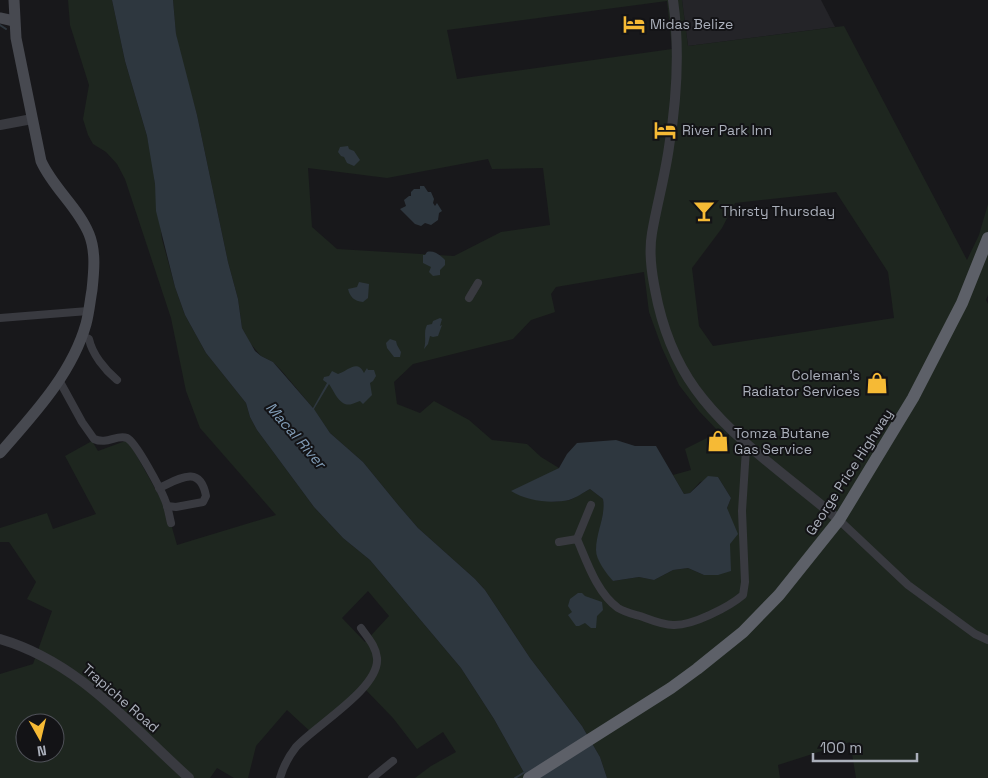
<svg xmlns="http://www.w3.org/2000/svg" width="988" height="778" font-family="'Space Grotesk',sans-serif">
	<rect width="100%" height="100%" fill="#18181b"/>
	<path fill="#242428" d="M682 0H821L835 27 688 46Z"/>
	<g fill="#1e261f" fill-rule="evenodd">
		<path d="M68 0H112L125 61 147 136 152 160 162 239 175 287 185 315 206 353 246 403 250 417 257 430 314 507 343 538 370 560 461 668 494 719 527 778H415L431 766 456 752 443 732 417 749 393 718 365 689 314 735 287 710 256 746 248 778H234L217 768 210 778H0V674L33 664 52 611 27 599 36 582 9 542H0V528L47 513 53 529 96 514 65 456 92 441 98 451 128 440 167 510 177 545 276 515 200 428 186 391 171 318 125 179 117 164 106 152 93 144 88 135 83 119 89 85 70 25ZM368 591 389 616 365 642 342 618ZM25 723H55V753H25Z"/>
		<path d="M173 0H682L688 46 844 26 967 260 979 235 988 204V295L986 300 988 304V778H856L850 742 778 765 780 778H607L600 757 582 726 530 658 485 590 475 579 418 528 399 506 363 462 330 433 313 408 281 370 273 362 261 356 250 343 242 328 238 299 228 262 197 115 180 56 176 35ZM667 1 672 49 457 79 447 30ZM488 159 492 169 543 168 550 225 501 232 454 256 337 249 312 227 308 168 387 178ZM836 192 888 272 894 318 713 346 699 326 692 268 722 228 735 203ZM644 272 649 312 662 348 679 385 699 411 719 432 685 449 691 470 673 475 684 494 690 493 700 482 718 477 731 498 727 508 730 544V571L704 575 688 568 673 570 654 580 639 577 613 581 596 551 604 508 603 499 590 489 570 500 552 502 541 478 559 468 541 457 527 444 492 440 469 420 434 401 420 413 397 404 394 382 413 364 513 339 531 320 555 312 551 294 556 287Z"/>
	</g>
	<g fill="#2e373f">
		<path d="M112 0H173L176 34 197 115 228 262 238 299 242 328 255 351 261 356 273 362 313 408 327 383 323 380 324 377 329 376 332 371 338 374C348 371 357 359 364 373L367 368 368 370H374L376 376 373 381 370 383 372 395 363 404 360 401C357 402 355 403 352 404 340 408 334 391 329 384L314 409 330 433 363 462 399 506 418 528 475 579 485 590 530 658 582 726 600 757 607 778H527L494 719 461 668 370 560 343 538 314 507 257 430 250 417 246 403 206 353 185 315 175 287 156 211 155 184 147 136 125 61Z"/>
		<path d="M348 146 349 149 354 151 360 160 354 166 347 163 344 157 341 156 338 152 340 147Z"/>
		<path d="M420 186H424L428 192H431L434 199 433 203 435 206 437 203 442 211 439 213 438 220 431 225 425 223 421 226 415 224 400 209 406 206 404 200 409 196H411V192L414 189H420Z"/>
		<path d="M427 252C434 250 440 255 445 260V265L440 270V275L433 276 429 272 431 267 423 263V255H425Z"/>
		<path d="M359 282 369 284 368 298 363 302C354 301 350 297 348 289L357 287Z"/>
		<path d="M440 318 442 319 440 326 442 325 438 336 433 337 430 336 428 344 424 349C427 340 423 332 427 325L432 324 433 321Z"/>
		<path d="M390 339 396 341 397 345 401 352 400 357H394L387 348 386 343Z"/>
		<path d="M616 440 635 446H656L684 494 690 493 708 476 718 477 731 498 727 508 738 534 730 544 731 571 718 575H704L688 568 673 570 654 580 639 577 613 581C606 573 596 560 596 550 596 532 606 516 603 499L590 489C584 492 576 498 569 500 551 504 527 501 511 491L559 468 567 454 577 443Z"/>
		<path d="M578 593H582L585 596 602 602 603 610 597 616 596 628H591L585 623 579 626H576L568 615 572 612 568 606 570 599Z"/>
	</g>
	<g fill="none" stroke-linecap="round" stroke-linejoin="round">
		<g stroke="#2e373f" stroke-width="2">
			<path d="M0 25 6 29"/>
			<path d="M515 778 525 772"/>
		</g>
		<g stroke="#393a40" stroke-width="8">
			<path d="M469 298 478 283"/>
			<path d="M0 318 88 311"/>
			<path d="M82 336 89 339C92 354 105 370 117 380"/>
			<path d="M59 380 82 422 94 439C107 445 117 434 127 438 136 442 161 490 165 500 168 507 169 515 171 523"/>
			<path d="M159 488C179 479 200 464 206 496L203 502 176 507 167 506"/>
			<path d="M839 520 908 585 975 634 988 640"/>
			<path d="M577 539 591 505"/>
			<path d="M559 542 577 539C587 562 597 593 618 608 624 612 633 614 640 616 651 620 662 625 673 625 692 626 729 607 743 595L745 582 742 511 746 449 749 445"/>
			<path d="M280 778C283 767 289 756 296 747 316 725 380 688 377 658 376 646 367 637 361 628"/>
			<path d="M372 778 393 761"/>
		</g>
		<g stroke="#393a40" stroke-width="10">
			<path d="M673 0C680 49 677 98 669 147 665 176 657 204 652 233 648 256 653 281 658 304 666 338 681 372 703 399 739 444 795 482 839 520"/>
			<path d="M0 125 32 119"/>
			<path d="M0 639C79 662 130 725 189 778"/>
		</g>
		<g stroke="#474950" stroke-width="11">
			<path d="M0 18 14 21"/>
			<path d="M0 453C33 415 72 374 86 324 89 313 90 301 92 290 94 271 96 251 89 234 78 207 53 188 41 161L16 38 14 0"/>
		</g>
		<path stroke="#5d6068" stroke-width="12" d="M529 778 671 688 697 669 743 632 779 595 839 520 913 398 962 303 988 238"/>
	</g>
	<defs>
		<g id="hotel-bare" transform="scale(1.725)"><path d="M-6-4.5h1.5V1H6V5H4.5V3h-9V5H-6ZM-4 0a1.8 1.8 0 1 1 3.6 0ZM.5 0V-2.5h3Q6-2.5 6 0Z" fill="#f6ba35" stroke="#131316" stroke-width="2.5" paint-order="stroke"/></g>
		<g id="bar-bare" transform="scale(1.725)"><path d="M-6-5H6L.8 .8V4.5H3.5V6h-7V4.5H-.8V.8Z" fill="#f6ba35" stroke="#131316" stroke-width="2.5" paint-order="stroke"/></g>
		<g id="shop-bare" transform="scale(1.725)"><path d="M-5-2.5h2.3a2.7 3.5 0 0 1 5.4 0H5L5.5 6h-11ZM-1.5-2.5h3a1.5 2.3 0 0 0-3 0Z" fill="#f6ba35" stroke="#131316" stroke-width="2.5" paint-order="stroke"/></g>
	</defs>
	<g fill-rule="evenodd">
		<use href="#hotel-bare" x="634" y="24"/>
		<use href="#hotel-bare" x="665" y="130"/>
		<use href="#bar-bare" x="704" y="211"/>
		<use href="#shop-bare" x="877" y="383"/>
		<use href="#shop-bare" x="718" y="441"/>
	</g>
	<g text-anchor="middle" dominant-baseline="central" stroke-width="4" stroke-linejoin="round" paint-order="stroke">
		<g font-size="14" fill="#aaafba" stroke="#131316" text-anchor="start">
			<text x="650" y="24">Midas Belize</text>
			<text x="682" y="130">River Park Inn</text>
			<text x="721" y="211">Thirsty Thursday</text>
			<text x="860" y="375" text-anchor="end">Coleman's<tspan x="860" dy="16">Radiator Services</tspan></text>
			<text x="734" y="433">Tomza Butane<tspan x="734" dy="16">Gas Service</tspan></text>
		</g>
		<g font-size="14" fill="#aaafba" stroke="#131316">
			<text transform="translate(849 472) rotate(-57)">George Price Highway</text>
			<text transform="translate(121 698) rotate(41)">Trapiche Road</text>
		</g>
		<g font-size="15" font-style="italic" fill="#819cb6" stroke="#131316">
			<text transform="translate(296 435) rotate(49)">Macal River</text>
		</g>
	</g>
	<g transform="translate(40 738) rotate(172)"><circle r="24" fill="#131316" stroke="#4f5158"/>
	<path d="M0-4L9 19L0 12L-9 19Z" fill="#f6ba35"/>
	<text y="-8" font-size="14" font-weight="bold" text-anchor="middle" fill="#aaafba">N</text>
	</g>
	<path d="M813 753v8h104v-8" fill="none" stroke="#aaafba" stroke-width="2.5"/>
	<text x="820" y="753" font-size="15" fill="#aaafba" stroke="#131316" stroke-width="4" paint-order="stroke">100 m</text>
</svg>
